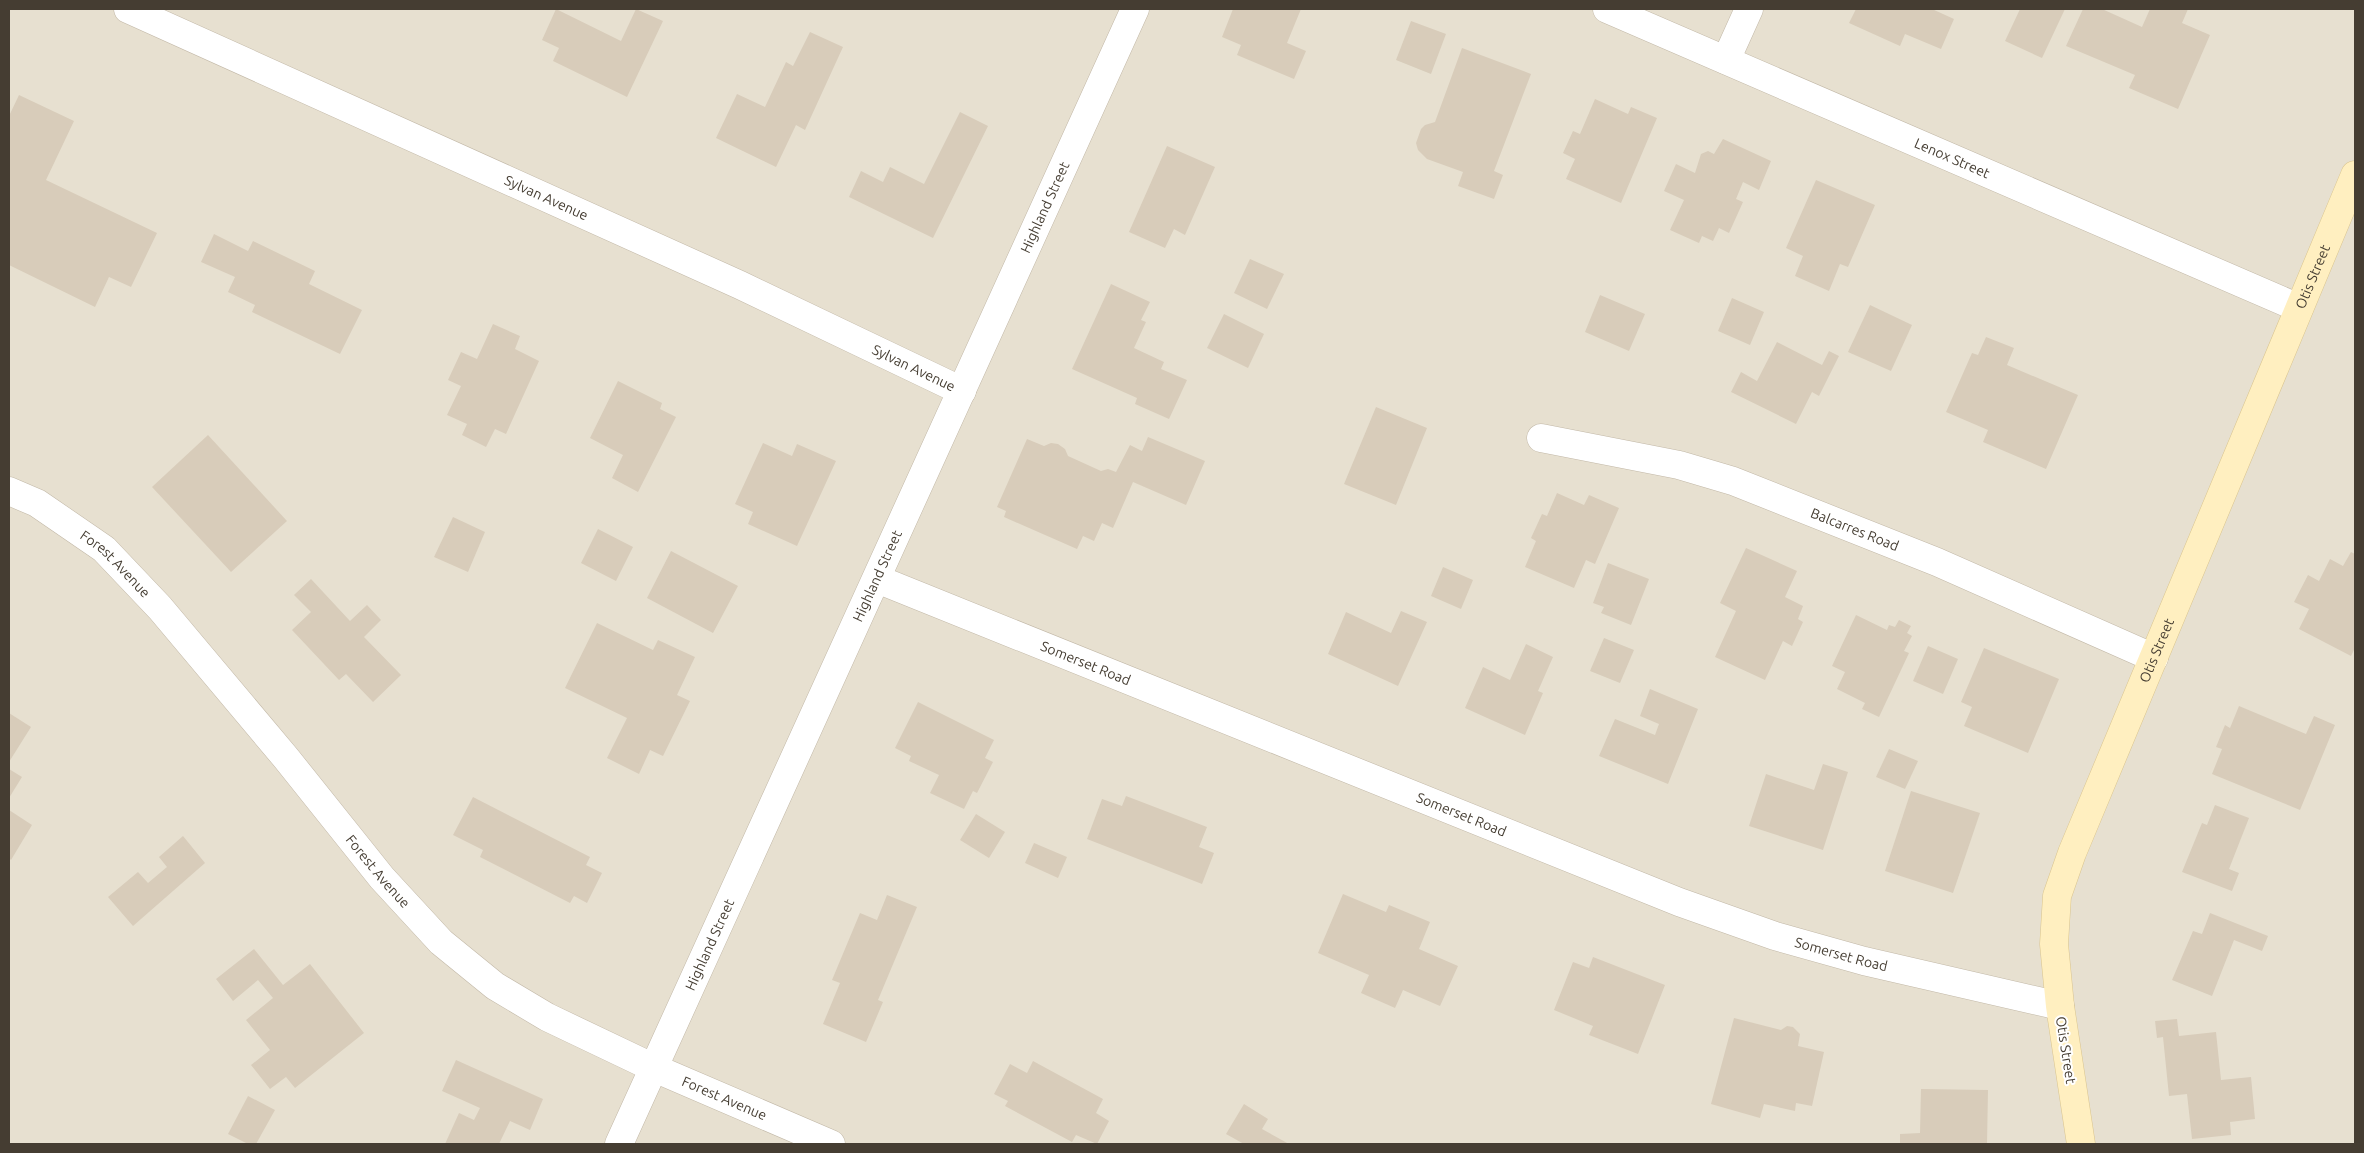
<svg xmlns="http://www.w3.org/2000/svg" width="2364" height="1153" font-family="Ubuntu,sans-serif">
	<rect width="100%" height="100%" fill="#f3eee2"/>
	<rect fill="#e7e0d0" x="9" y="9" width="2346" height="1135"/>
	<g fill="#d8ccba">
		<path d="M556 9 621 41 636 9 663 21 627 97 553 61 559 48 542 40Z"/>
		<path d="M1233 9H1301L1287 43 1306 51 1294 79 1237 55 1241 45 1222 37Z"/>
		<path d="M1856 9H1932L1954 19 1941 49 1905 34 1900 46 1849 23Z"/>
		<path d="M2020 9H2065L2042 58 2005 41Z"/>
		<path d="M2083 9H2102L2142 27 2150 9H2188L2182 23 2210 35 2178 109 2129 88 2135 75 2066 46Z"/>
		<path d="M1411 21 1446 34 1431 74 1396 60Z"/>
		<path d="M810 32 843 47 805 130 796 125 776 167 716 138 737 94 765 107 786 62 793 66Z"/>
		<path d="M1462 48 1531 74 1494 171 1503 175 1494 199 1458 186 1463 172 1427 159 1418 150 1416 143 1421 129 1425 125 1435 122Z"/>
		<path d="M19 95 74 121 46 180 157 233 131 287 109 277 95 307 9 265V116Z"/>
		<path d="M1595 99 1628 114 1631 107 1657 118 1621 203 1566 179 1575 159 1563 153 1573 131 1580 134Z"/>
		<path d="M960 112 988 126 933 238 849 197 861 171 883 182 890 167 924 184Z"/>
		<path d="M1723 139 1771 161 1759 190 1743 182 1736 199 1743 202 1729 233 1719 228 1713 241 1702 236 1699 243 1670 230 1684 200 1664 191 1676 164 1695 173 1701 154 1708 151 1714 154Z"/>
		<path d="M1167 146 1215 167 1185 235 1174 229 1165 248 1129 232Z"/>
		<path d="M1816 180 1875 205 1848 267 1840 264 1829 291 1795 276 1803 256 1786 248Z"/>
		<path d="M214 234 248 251 253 241 315 271 309 284 362 310 340 354 252 312 255 305 228 292 235 277 201 262Z"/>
		<path d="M1250 259 1284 274 1267 309 1234 293Z"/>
		<path d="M1111 284 1150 302 1141 320 1146 322 1134 348 1164 362 1161 369 1187 380 1169 419 1135 404 1137 398 1072 369Z"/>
		<path d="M1600 295 1645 314 1629 351 1585 332Z"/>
		<path d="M1732 298 1764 312 1750 345 1718 331Z"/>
		<path d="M1870 305 1912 325 1891 371 1848 352Z"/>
		<path d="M1224 314 1264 334 1248 368 1207 348Z"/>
		<path d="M493 324 520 336 515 349 539 361 506 434 495 429 486 447 462 435 467 424 447 415 461 386 448 380 461 352 477 359Z"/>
		<path d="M1986 337 2014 348 2007 365 2078 395 2046 469 1983 442 1988 430 1946 412 1972 353 1978 355Z"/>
		<path d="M1777 342 1822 365 1829 351 1839 356 1819 396 1812 392 1796 424 1731 392 1741 372 1757 381Z"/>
		<path d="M618 381 662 403 660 409 676 417 638 492 612 478 623 455 590 438Z"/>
		<path d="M1376 407 1427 428 1396 505 1344 484Z"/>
		<path d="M208 435 287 521 231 572 152 487Z"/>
		<path d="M1148 437 1205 461 1186 505 1133 482 1113 528 1102 523 1094 541 1083 536 1077 549 1004 517 1006 511 997 507 1027 439 1044 446 1051 443 1058 444 1065 449 1068 456 1101 471 1108 469 1116 472 1130 445 1142 451Z"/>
		<path d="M763 443 792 456 797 444 836 461 797 546 748 524 753 512 735 504Z"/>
		<path d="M1557 493 1584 505 1589 495 1619 508 1595 564 1586 560 1574 588 1525 567 1536 541 1531 538 1542 514 1547 516Z"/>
		<path d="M453 517 485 532 468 572 434 557Z"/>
		<path d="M598 529 633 547 616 581 581 563Z"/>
		<path d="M1746 548 1797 571 1785 597 1803 606 1798 619 1803 622 1792 646 1783 641 1765 680 1715 657 1736 611 1720 603Z"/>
		<path d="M671 551 738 586 713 633 647 598Z"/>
		<path d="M2351 552 2355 554V648L2351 656 2299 629 2309 609 2294 602 2308 575 2319 581 2330 559 2343 566Z"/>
		<path d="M1608 563 1649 579 1631 625 1601 613 1604 607 1593 603Z"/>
		<path d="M1443 567 1473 580 1461 609 1431 596Z"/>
		<path d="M311 579 350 621 367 605 381 620 364 637 401 675 373 702 346 674 339 680 292 630 311 612 294 595Z"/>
		<path d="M1401 611 1427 622 1398 686 1328 654 1346 612 1391 633Z"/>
		<path d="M1856 615 1887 630 1889 625 1895 627 1899 620 1911 626 1907 633 1912 636 1904 651 1909 653 1879 717 1862 709 1865 703 1837 689 1845 672 1832 666Z"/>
		<path d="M597 623 653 650 658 640 695 657 677 695 690 701 663 756 650 750 639 774 607 758 627 718 565 688Z"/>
		<path d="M1604 638 1634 650 1620 683 1590 671Z"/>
		<path d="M1526 644 1553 657 1538 691 1543 693 1525 735 1465 708 1483 667 1510 680Z"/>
		<path d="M1928 646 1958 659 1943 694 1913 681Z"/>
		<path d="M1984 648 2059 679 2028 753 1964 726 1972 707 1961 702Z"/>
		<path d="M1650 689 1698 709 1668 784 1599 756 1615 719 1655 735 1659 724 1640 716Z"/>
		<path d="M918 702 994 740 985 758 993 762 977 793 973 791 964 809 930 793 939 775 909 761 911 756 895 748Z"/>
		<path d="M2239 706 2306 734 2314 716 2335 725 2300 810 2212 774 2222 749 2216 747 2225 725 2230 728Z"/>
		<path d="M9 713 31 727 9 762Z"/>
		<path d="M1889 749 1918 761 1905 789 1876 777Z"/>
		<path d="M1823 764 1848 772 1823 850 1749 826 1766 774 1814 790Z"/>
		<path d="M9 769 22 777 9 798Z"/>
		<path d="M1911 791 1980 813 1953 893 1885 871Z"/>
		<path d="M1126 796 1207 827 1199 847 1214 853 1202 884 1087 839 1102 799 1122 806Z"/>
		<path d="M473 797 590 857 586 865 602 873 587 903 574 896 570 903 480 857 483 850 453 835Z"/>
		<path d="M2215 805 2249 818 2229 869 2239 873 2232 891 2182 872 2202 823 2207 825Z"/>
		<path d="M9 810 32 825 11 860 9 858Z"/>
		<path d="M976 814 1005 832 989 858 960 840Z"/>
		<path d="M183 836 205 863 133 926 108 897 138 872 148 883 167 867 159 857Z"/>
		<path d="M1034 843 1067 857 1058 878 1025 863Z"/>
		<path d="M1343 894 1386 912 1389 905 1430 922 1419 949 1458 966 1440 1006 1403 990 1395 1008 1361 993 1369 975 1318 953Z"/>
		<path d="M887 895 917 907 878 1000 883 1002 866 1042 823 1024 840 983 832 980 860 913 877 920Z"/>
		<path d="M2210 913 2268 936 2262 951 2234 940 2212 996 2172 980 2193 931 2202 934Z"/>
		<path d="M254 949 283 985 310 964 364 1033 295 1088 286 1077 270 1089 251 1065 270 1050 246 1020 273 998 258 980 233 1001 216 979Z"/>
		<path d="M1593 957 1665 985 1638 1054 1589 1035 1593 1026 1554 1010 1573 962 1589 968Z"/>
		<path d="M1734 1018 1781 1030 1787 1026 1793 1027 1800 1034 1798 1046 1824 1052 1812 1106 1796 1103 1795 1111 1764 1104 1760 1118 1711 1104Z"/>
		<path d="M2177 1019 2179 1036 2216 1032 2221 1080 2251 1077 2255 1119 2230 1122 2231 1135 2192 1139 2187 1094 2169 1096 2163 1037 2157 1038 2155 1021Z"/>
		<path d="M456 1060 543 1099 530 1130 510 1121 499 1144H445L459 1113 474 1120 480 1108 442 1091Z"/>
		<path d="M1033 1061 1103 1099 1096 1113 1109 1121 1097 1144 1076 1135 1072 1142 1005 1106 1008 1101 994 1094 1010 1064 1027 1073Z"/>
		<path d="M1921 1089 1988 1090 1987 1144H1900V1134L1920 1133Z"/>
		<path d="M248 1096 275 1110 256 1144H248L228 1134Z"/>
		<path d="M1244 1104 1268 1119 1262 1129 1289 1144H1244L1226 1134Z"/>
	</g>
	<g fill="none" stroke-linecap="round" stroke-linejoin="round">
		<g stroke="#c2b8a7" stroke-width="29">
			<g id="street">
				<path id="s1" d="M128 9 740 285 962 391"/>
				<path id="s2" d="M1607 9 2299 308"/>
				<path d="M1726 60 1749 9"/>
				<path id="s3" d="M1541 438 1679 465 1733 481 1937 562 2154 658"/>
				<path id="s4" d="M9 491 37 503 104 549 160 608 286 758 382 878 441 942 495 986 547 1017 654 1068 831 1144"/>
				<path id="s5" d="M877 579 1679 902 1775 936 1864 961 2060 1006"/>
				<path id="s6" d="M619 1144 1135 9"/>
			</g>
		</g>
		<g stroke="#dac58f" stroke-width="29">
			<g id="secondary">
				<path id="s7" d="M2081 1144 2060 1006 2054 944 2057 896 2072 853 2355 175"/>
			</g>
		</g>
		<use href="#street" stroke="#fff" stroke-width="28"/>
		<use href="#secondary" stroke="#ffefc0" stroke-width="28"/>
	</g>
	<g text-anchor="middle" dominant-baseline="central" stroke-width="4" stroke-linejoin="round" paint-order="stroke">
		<g font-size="14" fill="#453d32" stroke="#fff">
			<text stroke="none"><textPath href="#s2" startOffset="376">Lenox Street</textPath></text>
			<text stroke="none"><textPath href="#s1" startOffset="459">Sylvan Avenue</textPath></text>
			<text stroke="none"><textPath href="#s6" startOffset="1029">Highland Street</textPath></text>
			<text stroke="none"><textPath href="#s7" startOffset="920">Otis Street</textPath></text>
			<text stroke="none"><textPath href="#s1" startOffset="864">Sylvan Avenue</textPath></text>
			<text stroke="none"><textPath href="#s3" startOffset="328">Balcarres Road</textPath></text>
			<text stroke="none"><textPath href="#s4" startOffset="130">Forest Avenue</textPath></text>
			<text stroke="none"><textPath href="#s6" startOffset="624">Highland Street</textPath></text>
			<text stroke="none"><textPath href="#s7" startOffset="515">Otis Street</textPath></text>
			<text stroke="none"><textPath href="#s5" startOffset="225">Somerset Road</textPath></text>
			<text stroke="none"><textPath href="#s5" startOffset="630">Somerset Road</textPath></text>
			<text stroke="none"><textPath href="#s4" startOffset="535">Forest Avenue</textPath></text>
			<text stroke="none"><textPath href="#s6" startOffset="219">Highland Street</textPath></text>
			<text stroke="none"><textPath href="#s5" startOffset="1035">Somerset Road</textPath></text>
			<text transform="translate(2066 1050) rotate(81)">Otis Street</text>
			<text stroke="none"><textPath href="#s4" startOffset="955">Forest Avenue</textPath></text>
		</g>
	</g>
	<rect width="2364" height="1153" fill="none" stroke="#453d32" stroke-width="20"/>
</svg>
